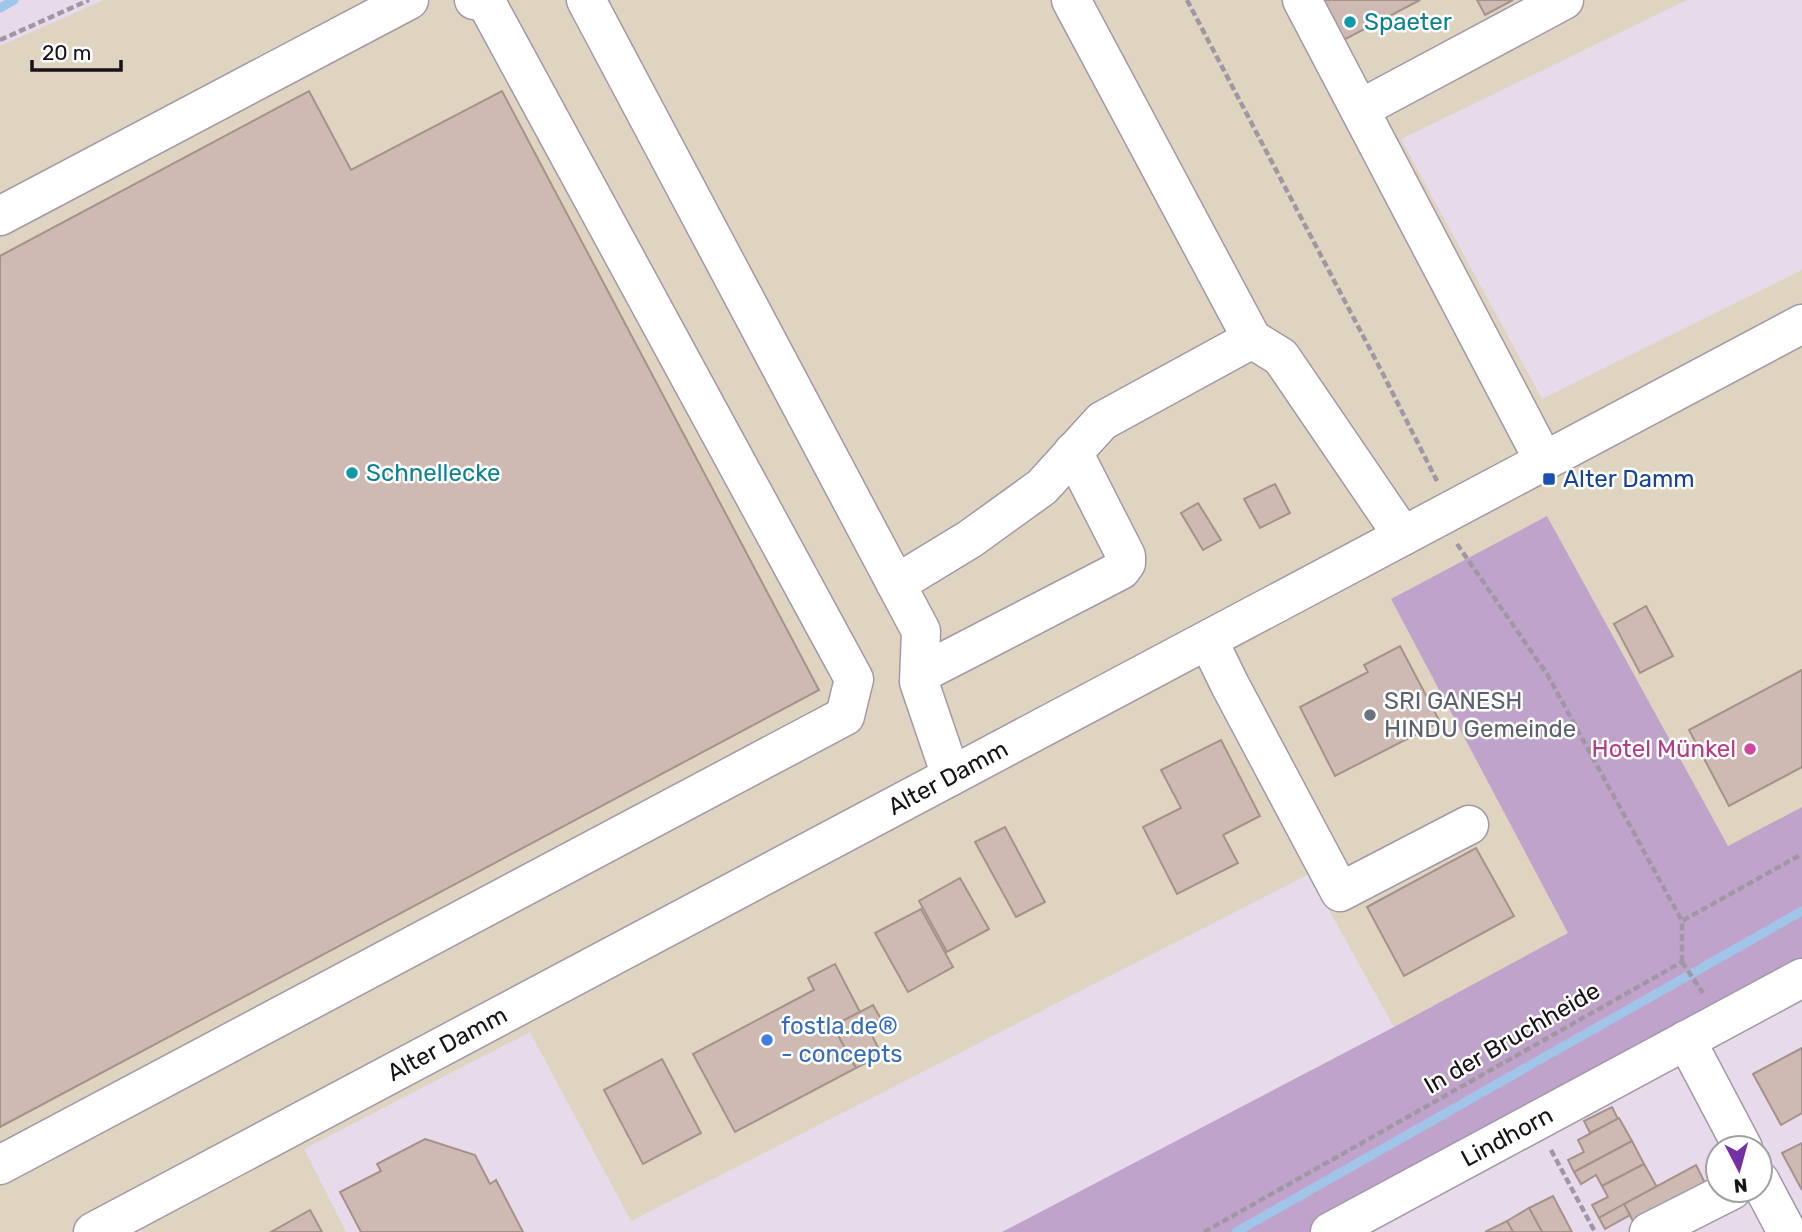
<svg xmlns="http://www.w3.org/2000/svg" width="1802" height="1232" font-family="Rubik,sans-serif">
	<rect width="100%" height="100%" fill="#e6daeb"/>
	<path fill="#dfd4c0" d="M104 0H1687L1401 139 1542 399 1802 270V807L1728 847 1547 516 1391 599 1569 933 1394 1027 1309 874 631 1221 530 1032 304 1149 346 1232H143L141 1229 137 1232H0V46Z"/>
	<path fill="#c0a3ca" d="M1547 516 1728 846 1802 807V963L1311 1232H1002L1394 1027 1568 933 1391 599Z"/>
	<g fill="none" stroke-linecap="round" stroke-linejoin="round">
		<g stroke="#a1c5e8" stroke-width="9">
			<path d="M0 8 14 0"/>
			<path d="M1236 1232 1802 911"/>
		</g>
	</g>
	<g fill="#cebab2" stroke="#a5928a" stroke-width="2">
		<path d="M1311 0H1420L1334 45Z"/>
		<path d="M1477 0H1513L1485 15Z"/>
		<path d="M309 91 351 170 502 91 819 690 0 1127V256Z"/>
		<path d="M1275 484 1290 513 1260 528 1244 499Z"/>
		<path d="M1198 503 1221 540 1203 550 1181 513Z"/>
		<path d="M1646 606 1673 656 1640 673 1614 624Z"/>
		<path d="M1400 646 1440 722 1335 776 1300 707 1368 672 1364 665Z"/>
		<path d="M1802 670V767L1729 806 1689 730Z"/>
		<path d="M1221 740 1260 816 1223 835 1238 863 1177 894 1143 827 1181 808 1161 770Z"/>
		<path d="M1005 827 1045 902 1016 917 975 842Z"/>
		<path d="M1476 848 1514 916 1404 976 1367 907Z"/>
		<path d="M960 878 989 929 947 952 919 901Z"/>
		<path d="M921 909 953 967 908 992 875 933Z"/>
		<path d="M835 964 860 1012 833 1026 856 1068 735 1132 693 1054 814 990 808 978Z"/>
		<path d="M873 1005 881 1019 867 1026 882 1055 856 1068 833 1026Z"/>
		<path d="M1802 1048V1113L1781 1125 1753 1074Z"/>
		<path d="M662 1059 701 1133 643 1164 604 1090Z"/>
		<path d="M1612 1107 1618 1119 1590 1133 1584 1121Z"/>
		<path d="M1619 1118 1632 1141 1574 1172 1568 1160 1584 1152 1578 1140Z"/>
		<path d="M425 1139 475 1155 490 1184 496 1180 523 1232H361L340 1192 381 1171 377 1164Z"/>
		<path d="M1632 1141 1644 1164 1602 1186 1596 1175 1581 1184 1574 1172Z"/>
		<path d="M1802 1143V1190L1782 1153Z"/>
		<path d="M1644 1164 1657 1187 1599 1218 1592 1205 1608 1197 1602 1186Z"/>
		<path d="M1696 1165 1708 1189 1636 1227 1624 1204Z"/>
		<path d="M1553 1196 1572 1232H1542L1529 1208Z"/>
		<path d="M1624 1204 1630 1215 1605 1229 1599 1218Z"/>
		<path d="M1529 1208 1542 1232H1513L1507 1221Z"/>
		<path d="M310 1210 322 1232H271Z"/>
		<path d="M1507 1221 1513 1232H1485Z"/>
	</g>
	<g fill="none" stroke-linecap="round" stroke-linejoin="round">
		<g stroke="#a398a7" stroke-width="41">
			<g id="minor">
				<path d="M586 0 921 631 919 682 951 776"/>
				<path d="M1071 0 1252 339 1281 357 1403 536"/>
				<path d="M1302 0 1544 461"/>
				<path d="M1360 109 1564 0"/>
				<path d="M0 216 409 0"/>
				<path d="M896 584 970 539 1042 487 1102 421 1252 339"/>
				<path d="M1208 640 1230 685 1340 892 1469 825"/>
				<path d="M920 674 1121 570 1126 563V556L1073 452"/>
				<path d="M1686 1040 1743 1148"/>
				<path d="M0 1165 845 716 854 679 486 2 474 0"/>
				<path d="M1760 1181 1787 1232"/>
				<path id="s1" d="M93 1232 1802 324"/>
				<path id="s2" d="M1330 1232 1802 978"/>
				<path d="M1649 1232 1732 1190"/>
			</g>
		</g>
		<g stroke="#a197a4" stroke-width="4.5" stroke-dasharray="7 3.5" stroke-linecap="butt">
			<path d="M1187 0 1383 374 1437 481"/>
			<path d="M0 40 89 0"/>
			<path d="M1457 544 1547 674 1682 921"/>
			<path d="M1682 962V921L1802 854"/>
			<path d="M1682 962 1703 993"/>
			<path d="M1551 1150 1595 1232"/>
			<path d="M1204 1232 1682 962"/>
		</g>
		<use href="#minor" stroke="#fff" stroke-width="38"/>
	</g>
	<g fill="#0f9aa8" stroke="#fff" stroke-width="2.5">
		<circle cx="1350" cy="22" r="7"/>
		<circle cx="352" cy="473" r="7"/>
	</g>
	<rect fill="#1a4fb4" stroke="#fff" stroke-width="2.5" x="1542" y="472" width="14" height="14" rx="3.5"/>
	<circle fill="#6b7280" stroke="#fff" stroke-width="2.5" cx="1370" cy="715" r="7"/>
	<circle fill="#d1479c" stroke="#fff" stroke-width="2.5" cx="1750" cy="749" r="7"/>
	<circle fill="#3f7fe0" stroke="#fff" stroke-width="2.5" cx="767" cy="1040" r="7"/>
	<g text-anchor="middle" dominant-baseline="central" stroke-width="5" stroke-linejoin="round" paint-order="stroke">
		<g font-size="24" fill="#0d838f" stroke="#fff" text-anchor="start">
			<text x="1364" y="22">Spaeter</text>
			<text x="366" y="473">Schnellecke</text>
		</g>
		<g font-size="24" fill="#164399" stroke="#fff" text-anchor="start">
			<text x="1563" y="479">Alter Damm</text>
		</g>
		<g font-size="24" fill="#5b616d" stroke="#fff" text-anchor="start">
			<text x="1384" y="701">SRI GANESH<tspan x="1384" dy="28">HINDU Gemeinde</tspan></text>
		</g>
		<g font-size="24" fill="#b23c85" stroke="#fff" text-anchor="end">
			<text x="1736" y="749">Hotel Münkel</text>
		</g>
		<g font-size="24" fill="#171318" stroke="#fff">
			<text stroke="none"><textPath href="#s1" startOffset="968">Alter Damm</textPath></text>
			<text transform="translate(1512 1038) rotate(-30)">In der Bruchheide</text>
			<text stroke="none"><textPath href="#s1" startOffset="401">Alter Damm</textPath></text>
			<text stroke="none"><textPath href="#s2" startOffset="201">Lindhorn</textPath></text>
		</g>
		<g font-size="24" fill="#366cbe" stroke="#fff" text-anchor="start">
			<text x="781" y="1026">fostla.de®<tspan x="781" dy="28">- concepts</tspan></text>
		</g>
	</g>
	<g transform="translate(1739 1169) rotate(174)"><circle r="33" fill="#ffffff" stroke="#a2a1a3" stroke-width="2"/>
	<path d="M0-5L12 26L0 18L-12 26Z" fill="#7430a4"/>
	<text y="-10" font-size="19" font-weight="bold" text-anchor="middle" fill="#171318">N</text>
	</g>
	<path d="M32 60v10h89v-10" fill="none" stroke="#171318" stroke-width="3.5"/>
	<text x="42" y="60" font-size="21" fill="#171318" stroke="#ffffff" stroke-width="5" paint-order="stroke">20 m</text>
</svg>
